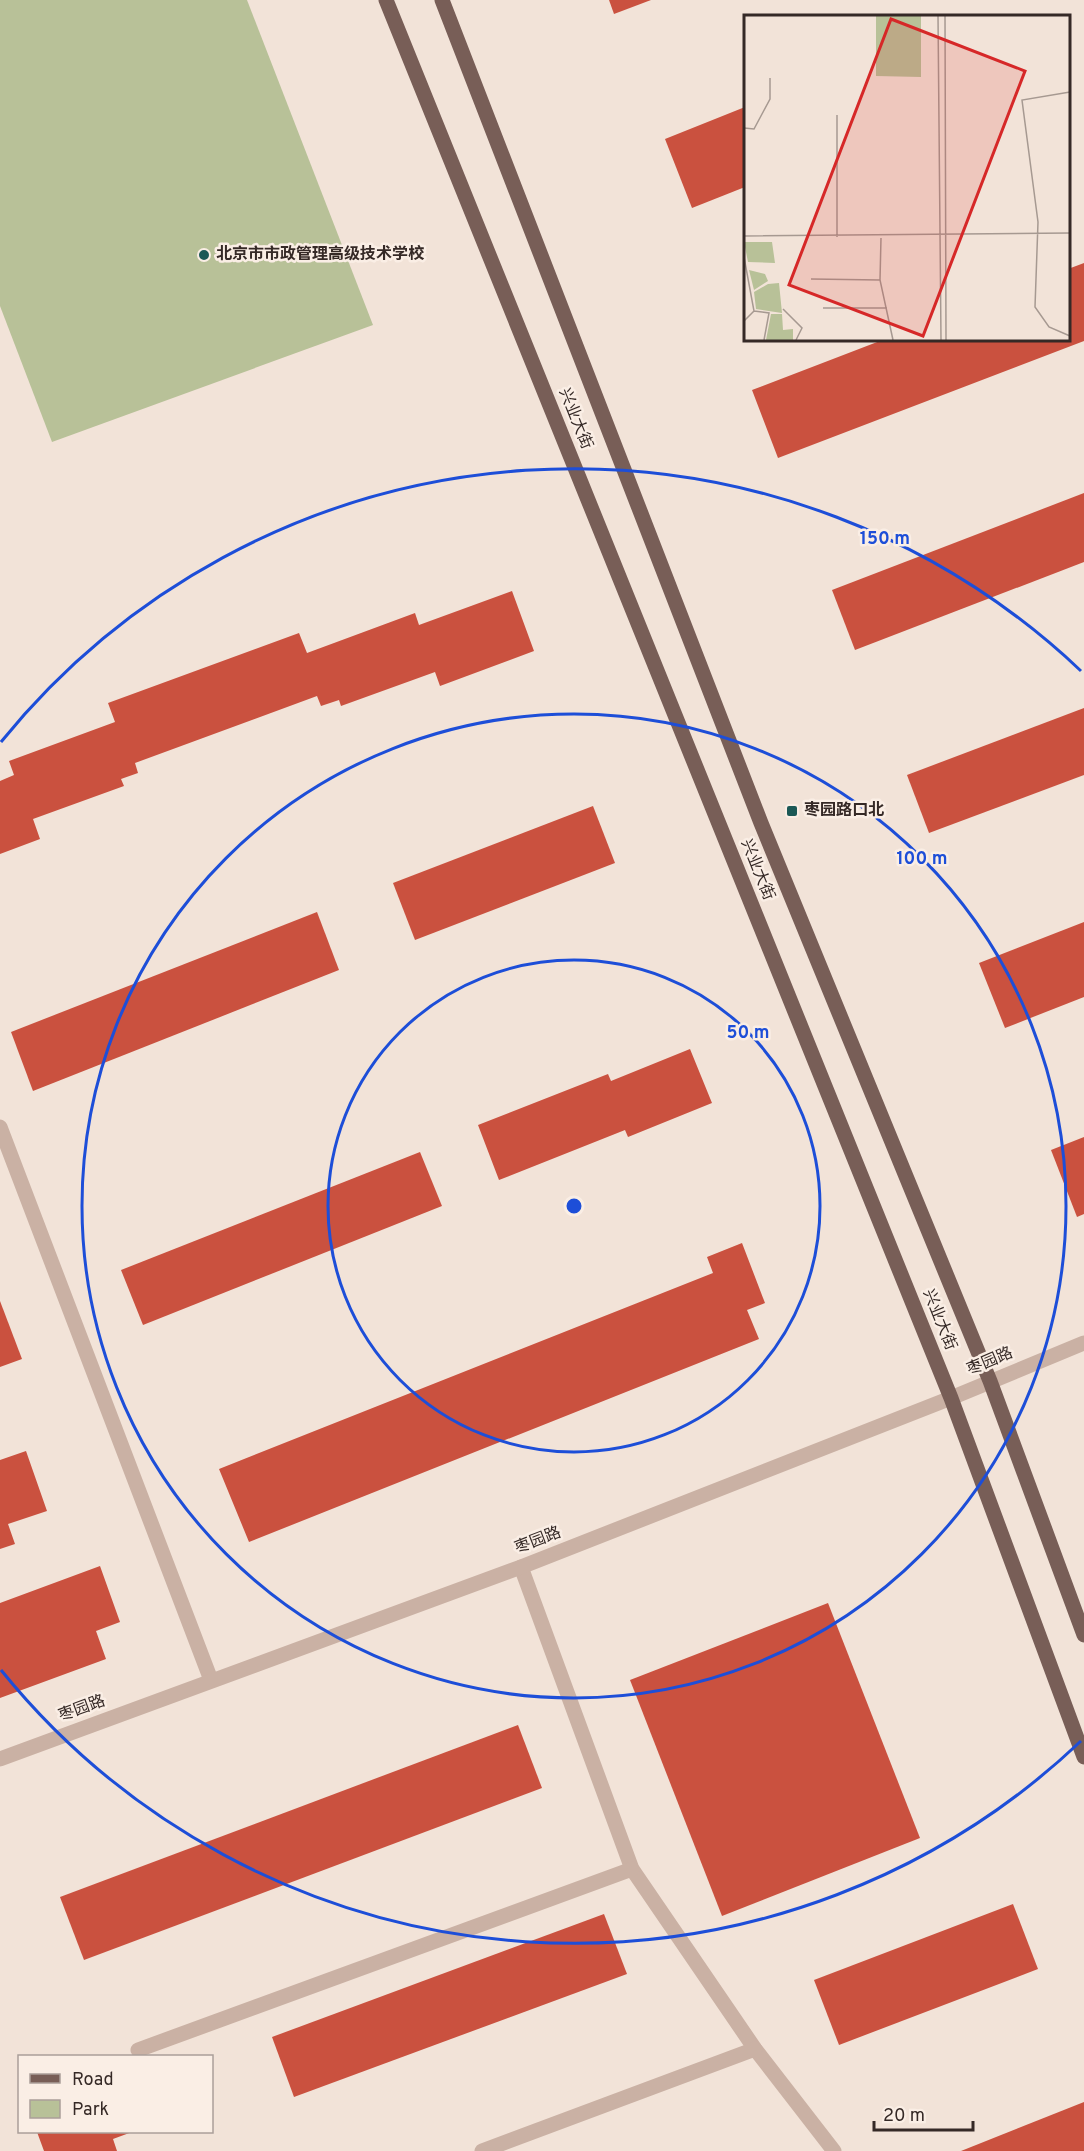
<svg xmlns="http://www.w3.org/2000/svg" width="1084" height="2151" font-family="Overpass,'Noto Sans SC',sans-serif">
	<rect width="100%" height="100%" fill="#f2e3d8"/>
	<path fill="#b8c198" d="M0 0H247L373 325 52 442 0 306Z"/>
	<g fill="#ca513f">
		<path d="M609 0H651L614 14Z"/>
		<path d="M745 107V187L692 208 665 139Z"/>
		<path d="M1084 263V341L778 458 752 390 885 339H1068V269Z"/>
		<path d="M1084 493V562L855 650 832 590Z"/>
		<path d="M512 591 534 651 440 686 435 672 341 706 339 700 321 706 317 696 135 763 138 773 121 779 124 786 33 819 40 839 0 854V781L14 775 9 761 115 722 108 703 299 633 307 653 415 613 419 625Z"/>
		<path d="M1084 708V775L929 833 907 775Z"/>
		<path d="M593 806 615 863 415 940 393 883Z"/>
		<path d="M317 912 339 970 33 1091 11 1032Z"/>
		<path d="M1084 922V997L1005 1028 979 963Z"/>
		<path d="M690 1049 712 1103 628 1137 625 1130 499 1180 478 1125 608 1074 611 1081Z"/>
		<path d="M1084 1137V1214L1077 1217 1051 1150Z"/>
		<path d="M420 1152 442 1206 143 1325 121 1270Z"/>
		<path d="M742 1243 765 1303 747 1310 759 1339 249 1542 219 1469 713 1273 707 1257Z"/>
		<path d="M0 1301 22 1359 0 1367Z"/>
		<path d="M26 1451 47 1511 8 1524 15 1544 0 1549V1460Z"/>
		<path d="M100 1566 120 1622 96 1631 106 1659 0 1698V1603Z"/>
		<path d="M828 1603 920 1838 722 1916 630 1680Z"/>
		<path d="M518 1725 542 1788 84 1960 60 1897Z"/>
		<path d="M1013 1904 1038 1969 839 2045 814 1980Z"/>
		<path d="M604 1914 627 1974 294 2097 272 2037Z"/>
		<path d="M1084 2102V2151H961Z"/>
		<path d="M37 2132H132L113 2139 117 2151H44Z"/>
	</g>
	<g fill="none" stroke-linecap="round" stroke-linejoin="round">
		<g stroke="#cab1a4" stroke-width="15">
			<path d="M0 1127 211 1680"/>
			<path d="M521 1567 632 1869 755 2049 834 2151"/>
			<path d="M0 1759 521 1567 951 1398 1084 1343"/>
			<path d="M138 2050 632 1869"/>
			<path d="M482 2151 755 2049"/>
		</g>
		<g stroke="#785e57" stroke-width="15">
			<path d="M386 0 951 1398 1084 1757"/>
			<path d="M442 0 761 823 990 1381 1084 1635"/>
		</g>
	</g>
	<g fill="none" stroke="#1d4ed8" stroke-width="3">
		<circle cx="574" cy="1206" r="246"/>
		<circle cx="574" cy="1206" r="492"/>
		<path d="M1081 1741A737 737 0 0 1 1 1670M1 742A737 737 0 0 1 1081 671"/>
	</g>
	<g fill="#1b5855" stroke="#faeee5" stroke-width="2">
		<circle cx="204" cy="255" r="6"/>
		<rect x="786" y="805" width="12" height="12" rx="3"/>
	</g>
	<g text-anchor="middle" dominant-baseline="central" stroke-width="5" stroke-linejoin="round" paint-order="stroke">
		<g font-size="16" font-weight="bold" fill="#352926" stroke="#faeee5" text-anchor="start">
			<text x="216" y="255">北京市市政管理高级技术学校</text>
			<text x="804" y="811">枣园路口北</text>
		</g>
		<g font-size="16" fill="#352926" stroke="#faeee5">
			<text transform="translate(575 419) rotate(68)">兴业大街</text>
			<text transform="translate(757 870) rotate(68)">兴业大街</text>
			<text transform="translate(939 1320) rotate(68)">兴业大街</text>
			<text transform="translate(990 1362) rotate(-23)">枣园路</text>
			<text transform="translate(538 1541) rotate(-21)">枣园路</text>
			<text transform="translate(82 1709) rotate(-20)">枣园路</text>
		</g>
	</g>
	<g transform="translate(744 15)">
		<rect width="326" height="326" fill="#f2e3d8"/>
		<path d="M132 0H177V62L132 61ZM0 227H28L31 248 4 247ZM5 255 21 259 24 266 10 275ZM35 268 38 298 12 294 10 277 24 269ZM27 299H38L39 315 49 314V325H22Z" fill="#b8c198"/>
		<path fill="none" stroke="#a69991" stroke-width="1.5" d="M194 0 197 325M201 0 202 325M326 77 278 85 294 207 291 292 305 312 326 321M0 113 10 114 26 84V63M0 221 326 218M93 222V100M137 223 136 265 149 325M0 242 10 296 0 306M67 264 136 265M79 293H143M39 294 58 313 52 325M10 296 25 298 20 325"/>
		<path fill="#d62828" fill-opacity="0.15" stroke="#d62828" stroke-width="3" d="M147 4 281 56 179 321 45 270Z"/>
		<rect width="326" height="326" fill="none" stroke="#352926" stroke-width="3"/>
	</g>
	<circle cx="574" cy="1206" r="9" fill="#1d4ed8" stroke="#faeee5" stroke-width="3"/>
	<g font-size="18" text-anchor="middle" font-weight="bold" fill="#1d4ed8" stroke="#faeee5" stroke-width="5" stroke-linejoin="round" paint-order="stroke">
		<text x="885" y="544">150 m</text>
		<text x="922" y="864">100 m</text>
		<text x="748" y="1038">50 m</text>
	</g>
	<rect x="18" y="2055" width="195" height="78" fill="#faeee5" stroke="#ab9f99" stroke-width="1.5"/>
	<rect x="30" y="2074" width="30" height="9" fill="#785e57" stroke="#ab9f99" stroke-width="1.5"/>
	<text x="72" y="2085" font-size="18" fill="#352926">Road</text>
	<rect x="30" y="2100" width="30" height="18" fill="#b8c198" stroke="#ab9f99" stroke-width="1.5"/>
	<text x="72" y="2115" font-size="18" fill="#352926">Park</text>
	<path d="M874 2121v9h99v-9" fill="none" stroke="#352926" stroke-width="3"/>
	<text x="883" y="2121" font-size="18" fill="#352926" stroke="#faeee5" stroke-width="4.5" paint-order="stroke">20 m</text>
</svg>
